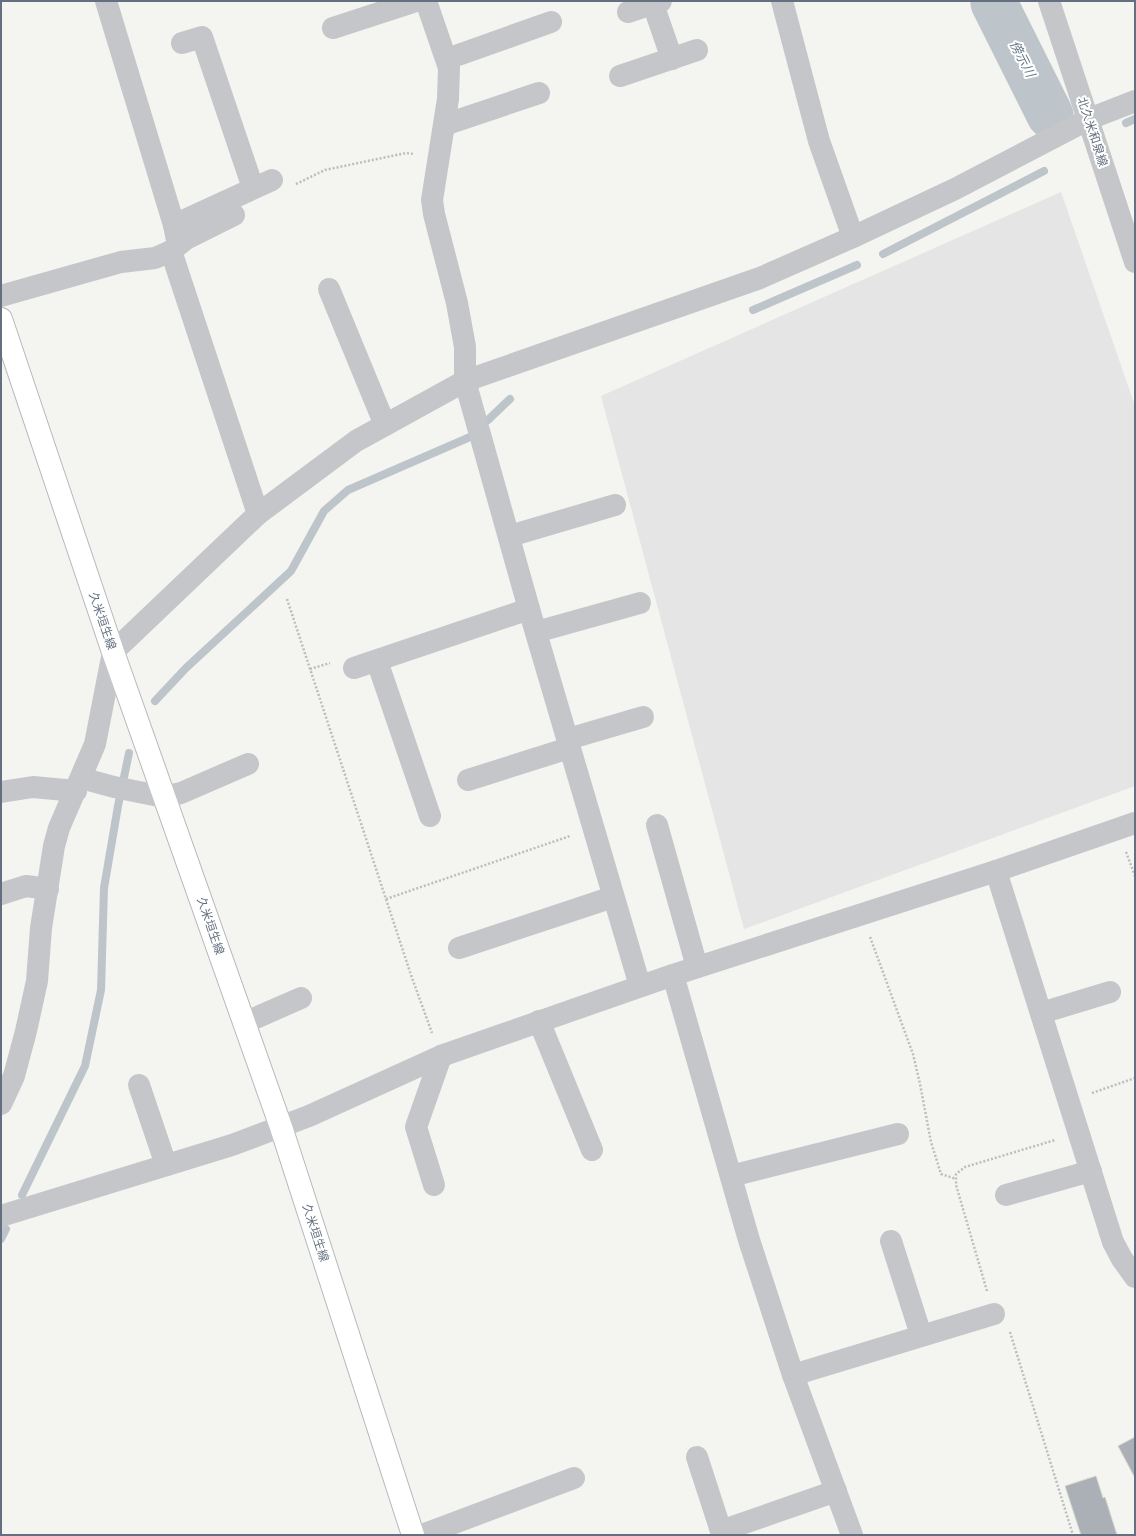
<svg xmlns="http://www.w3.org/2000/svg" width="1136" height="1536" font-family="'Source Sans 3','Noto Sans JP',sans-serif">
	<rect width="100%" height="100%" fill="#f4f4f0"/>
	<path fill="#e4e5e4" d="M1061 192 1135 406V786L744 929 601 396Z"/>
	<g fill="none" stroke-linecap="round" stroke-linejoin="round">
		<g stroke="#bdc5cb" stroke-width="8">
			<path d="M1126 123 1135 119"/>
			<path d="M883 254 1044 171"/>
			<path d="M753 310 857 265"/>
			<path d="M488 420 510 399"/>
			<path d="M155 701 186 668 291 571 324 511 348 490 470 437"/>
			<path d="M22 1195 85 1066 101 990 104 888 118 806 129 753"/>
			<path d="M1 1239 6 1229"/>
		</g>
		<path stroke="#bdc5cb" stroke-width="47" d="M994 3 1050 115"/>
	</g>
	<g fill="#aab0b6" stroke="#d5d5d3">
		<path d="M1135 1437V1478L1118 1446Z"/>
		<path d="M1096 1476 1103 1498 1105 1497 1117 1535H1081L1065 1486Z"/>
	</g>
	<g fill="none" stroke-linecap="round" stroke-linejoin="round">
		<g stroke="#b6b9be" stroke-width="24">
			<path id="secondary" d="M1 319 113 652 281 1127 413 1535"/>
		</g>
		<g stroke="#bbbdbf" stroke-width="2.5" stroke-dasharray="2 2" stroke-linecap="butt">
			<path d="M296 184 325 170 406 153 414 154"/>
			<path d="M287 599 411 975 432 1033"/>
			<path d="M310 669 330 663"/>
			<path d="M1126 852 1135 876"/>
			<path d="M386 899 570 836"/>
			<path d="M870 937 913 1054 920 1084 931 1142 941 1174 956 1179"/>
			<path d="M1092 1093 1135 1078"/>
			<path d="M987 1291 956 1185V1174L965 1167 1055 1140"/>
			<path d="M1010 1332 1073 1535"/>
		</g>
		<g stroke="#c4c6ca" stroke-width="22">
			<path d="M106 1 174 225 178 245"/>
			<path d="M426 1 449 68 448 99 432 200 434 214 457 303 465 347V381L529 609 640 986"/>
			<path d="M782 1 819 141 853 237"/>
			<path d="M653 4 672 59"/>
			<path d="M628 12 661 1"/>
			<path d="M333 28 416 1"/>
			<path d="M182 43 202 37 253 188"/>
			<path d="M447 59 551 22"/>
			<path d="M620 76 697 50"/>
			<path d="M444 125 539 93"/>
			<path d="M174 225 272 180"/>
			<path d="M171 251 258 514"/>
			<path d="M329 289 385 425"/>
			<path d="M1 296 121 262 155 258 171 251 186 239 234 215"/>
			<path d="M510 536 615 505"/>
			<path d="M536 632 640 603"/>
			<path d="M377 661 430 816"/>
			<path d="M354 668 529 609"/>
			<path d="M568 739 643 717"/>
			<path d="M81 778 114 787 164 797 181 793 248 764"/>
			<path d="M468 780 569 748"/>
			<path d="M1 792 33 787 76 791"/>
			<path d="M657 825 697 967"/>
			<path d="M996 871 1113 1242 1122 1259 1135 1277"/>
			<path d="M1 894 26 886 48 889"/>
			<path d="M459 948 613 897"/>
			<path d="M673 975 749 1240 793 1375 852 1535"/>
			<path d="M1041 1013 1110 992"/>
			<path d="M539 1021 592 1150"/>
			<path d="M244 1023 301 998"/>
			<path d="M139 1085 166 1165"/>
			<path d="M1 1104 14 1076 26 1031 37 981 41 928 54 846 59 828 95 744 113 652 258 514 356 441 465 381 760 278 853 237 955 189 1089 119 1135 101"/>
			<path d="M731 1176 898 1134"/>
			<path d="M434 1185 416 1127 441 1056"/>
			<path d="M1006 1195 1091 1171"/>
			<path d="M1 1216 232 1145 309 1116 441 1056 673 975 996 871 1135 823"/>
			<path d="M891 1241 921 1335"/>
			<path d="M793 1375 994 1314"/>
			<path d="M697 1457 721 1531 836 1491"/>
			<path d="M422 1535 574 1478"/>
		</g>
		<path stroke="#c4c6ca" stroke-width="22" d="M1049 1 1135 262"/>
		<use href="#secondary" stroke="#fff" stroke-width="22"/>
	</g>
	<g text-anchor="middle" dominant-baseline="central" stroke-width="4" stroke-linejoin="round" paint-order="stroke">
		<g font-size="12" fill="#647080" stroke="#fff">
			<text transform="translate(1092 132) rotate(72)">北久米和泉線</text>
			<text transform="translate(102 621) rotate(71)">久米垣生線</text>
			<text transform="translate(210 926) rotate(71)">久米垣生線</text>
			<text transform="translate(315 1233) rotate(72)">久米垣生線</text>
		</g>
		<g font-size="13" font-style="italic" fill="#647985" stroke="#fff">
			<text transform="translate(1022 59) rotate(63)">傍示川</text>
		</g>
	</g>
	<rect width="1136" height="1536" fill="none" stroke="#647080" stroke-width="4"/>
</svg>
